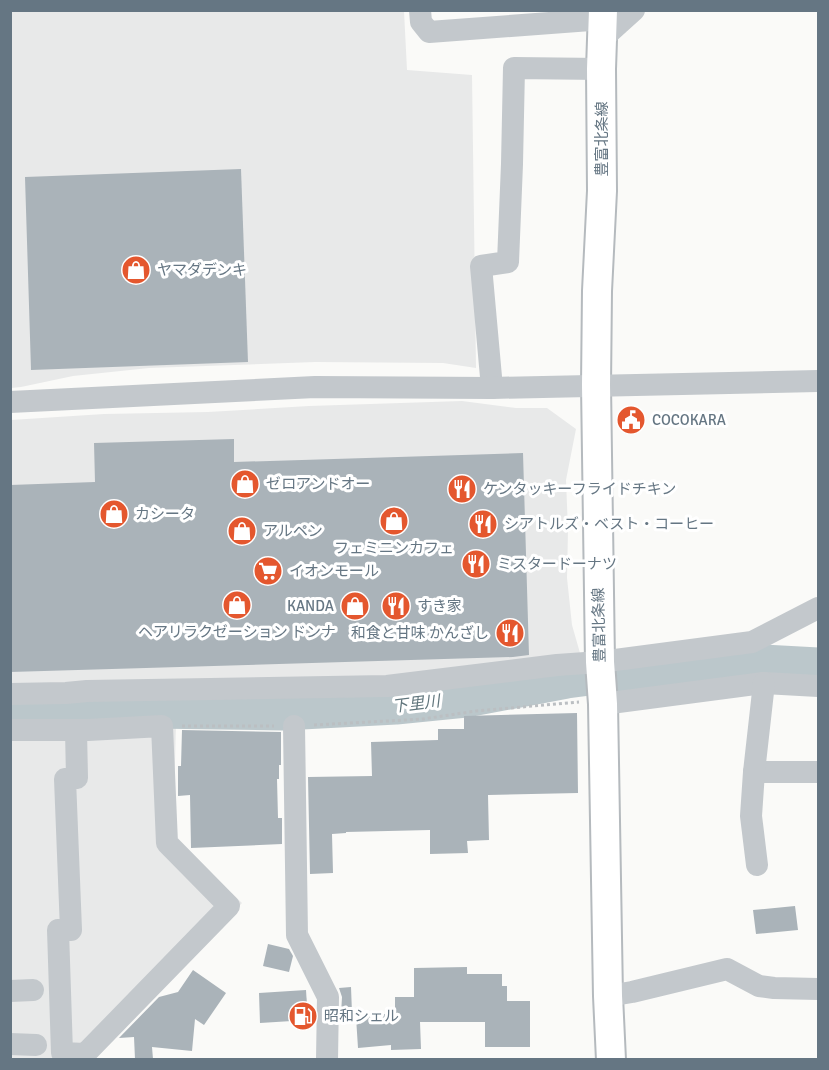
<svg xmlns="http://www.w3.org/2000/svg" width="829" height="1070" font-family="Signika,'Noto Sans JP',sans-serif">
	<rect width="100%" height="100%" fill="#fafaf8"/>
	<g fill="#e8e9e9">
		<path d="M10 11H404L407 70 472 75 476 368 443 363 315 362 149 368 73 376 21 387 11 388 10 269 12 225 10 216Z"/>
		<path d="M462 401 516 408H547L576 429 566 480 568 530 567 578 572 625 580 653 378 694 331 698H170L101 694 103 720 176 724 173 838 242 903 94 1059 11 1060V420L104 414 208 412 309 406Z"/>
	</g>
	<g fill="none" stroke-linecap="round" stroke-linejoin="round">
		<path stroke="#bbc7cb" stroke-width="33" d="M10 710 283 714 396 708 466 701 567 682 643 672 763 661 818 664"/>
	</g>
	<g fill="#aab3b9">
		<path d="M241 169 248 362 31 370 25 177Z"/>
		<path d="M234 439V462L523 453 529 655 513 657 10 672V485L95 482 94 443Z"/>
		<path d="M577 713 578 793 488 795 489 840 467 841 468 853 430 854V830L346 832V833L332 834 333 873 310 874 308 777 372 776 371 742 438 740V729H464V716Z"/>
		<path d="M182 730 281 732V765H279V779H277L278 818H282V844L191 848 190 795 178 796V766H181Z"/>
		<path d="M795 906 798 930 756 934 753 910Z"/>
		<path d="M268 944 289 949 293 956 289 972 263 966Z"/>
		<path d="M467 967V974H502V986H507V1001H530V1047H485V1022H420L421 1049 391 1050V1045L358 1048 356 1017 395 1013V997H414V968Z"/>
		<path d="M193 970 226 993 204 1025 195 1019 192 1051 152 1047 153 1059H135L134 1037 119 1038 159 997 178 992Z"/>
		<path d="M351 987 352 1013 341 1014 342 997 339 988Z"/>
		<path d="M306 990 308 1020 260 1023 259 993Z"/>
	</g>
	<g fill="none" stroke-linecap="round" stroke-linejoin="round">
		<g stroke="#b5babe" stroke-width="32">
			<path id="major" d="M603 10 601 69 602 191 597 291 596 385 600 662 603 704 608 996 611 1060"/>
		</g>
		<g stroke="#bbbfc2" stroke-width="3" stroke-dasharray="3 3" stroke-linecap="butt">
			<path d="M314 725 423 719 476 711 579 702"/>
			<path d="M182 726H274"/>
		</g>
		<g stroke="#c3c8cc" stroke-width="22">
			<path d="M420 10 421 22 429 32 604 19"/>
			<path d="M603 38 634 10"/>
			<path d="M492 388 481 266 508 262 512 164 514 68 601 69"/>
			<path d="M10 402 315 387 492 388 818 381"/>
			<path d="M10 694 66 693 87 691 387 686 557 665 600 662 752 642 818 608"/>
			<path d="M603 704 764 683 818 686"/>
			<path d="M294 726 297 935 328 997 327 1060"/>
			<path d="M10 730H88L162 726 167 843 229 906 85 1054 62 1053 58 930H71L65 779 77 778 76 730"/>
			<path d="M754 772H818"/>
			<path d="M757 865 751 816 754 772 764 683"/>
			<path d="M10 991 33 990"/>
			<path d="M608 996 632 992 727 969 759 986 774 988 818 989"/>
			<path d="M10 1044 36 1045"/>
		</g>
		<use href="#major" stroke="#fff" stroke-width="28"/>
	</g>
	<defs>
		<g id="shop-disc" transform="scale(1.5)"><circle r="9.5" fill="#e4572e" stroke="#fff"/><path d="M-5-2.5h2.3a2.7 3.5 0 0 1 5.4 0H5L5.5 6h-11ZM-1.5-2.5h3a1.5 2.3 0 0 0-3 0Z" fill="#fff"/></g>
		<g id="civic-disc" transform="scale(1.5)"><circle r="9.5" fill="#e4572e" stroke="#fff"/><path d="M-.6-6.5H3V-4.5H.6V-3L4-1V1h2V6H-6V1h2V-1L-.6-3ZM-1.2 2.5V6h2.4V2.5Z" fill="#fff"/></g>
		<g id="restaurant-disc" transform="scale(1.5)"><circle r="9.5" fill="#e4572e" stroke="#fff"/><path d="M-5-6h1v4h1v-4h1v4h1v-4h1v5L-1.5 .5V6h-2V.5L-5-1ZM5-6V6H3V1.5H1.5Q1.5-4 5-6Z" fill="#fff"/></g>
		<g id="supermarket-disc" transform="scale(1.5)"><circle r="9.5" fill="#e4572e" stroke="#fff"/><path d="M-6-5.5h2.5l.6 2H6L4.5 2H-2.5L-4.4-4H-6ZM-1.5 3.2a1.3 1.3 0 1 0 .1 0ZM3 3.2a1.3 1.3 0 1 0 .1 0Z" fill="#fff"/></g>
		<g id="fuel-disc" transform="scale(1.5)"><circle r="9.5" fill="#e4572e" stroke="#fff"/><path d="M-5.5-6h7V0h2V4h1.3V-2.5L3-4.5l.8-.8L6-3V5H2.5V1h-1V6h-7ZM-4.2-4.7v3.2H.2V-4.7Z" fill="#fff"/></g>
	</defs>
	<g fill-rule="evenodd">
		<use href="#shop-disc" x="136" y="270"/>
		<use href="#civic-disc" x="631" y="420"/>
		<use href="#shop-disc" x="245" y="484"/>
		<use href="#restaurant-disc" x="462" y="489"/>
		<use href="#shop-disc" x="114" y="514"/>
		<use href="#shop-disc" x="394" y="521"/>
		<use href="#restaurant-disc" x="483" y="524"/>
		<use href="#shop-disc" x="242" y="531"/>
		<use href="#restaurant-disc" x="476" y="564"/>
		<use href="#supermarket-disc" x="268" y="571"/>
		<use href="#shop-disc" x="237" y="605"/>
		<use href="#shop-disc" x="355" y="606"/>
		<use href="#restaurant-disc" x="396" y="606"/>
		<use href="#restaurant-disc" x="510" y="633"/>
		<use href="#fuel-disc" x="303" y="1016"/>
	</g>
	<g text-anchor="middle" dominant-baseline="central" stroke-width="6" stroke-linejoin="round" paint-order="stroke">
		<g font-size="15" fill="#657683" stroke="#fff">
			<text transform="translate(602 139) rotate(-90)">豊富北条線</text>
			<text transform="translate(599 625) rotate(-91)">豊富北条線</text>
		</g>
		<g font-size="15" fill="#657683" stroke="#fff" text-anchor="start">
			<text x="157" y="270">ヤマダデンキ</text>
			<text x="652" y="420">COCOKARA</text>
			<text x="266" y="484">ゼロアンドオー</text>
			<text x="483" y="489">ケンタッキーフライドチキン</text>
			<text x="135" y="514">カシータ</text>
			<text x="504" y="524">シアトルズ・ベスト・コーヒー</text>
			<text x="263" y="531">アルペン</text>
			<text x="394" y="548" text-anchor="middle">フェミニンカフェ</text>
			<text x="497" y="564">ミスタードーナツ</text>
			<text x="289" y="571">イオンモール</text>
			<text x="334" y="606" text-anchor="end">KANDA</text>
			<text x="417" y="606">すき家</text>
			<text x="237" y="632" text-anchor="middle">ヘアリラクゼーション ドンナ</text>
			<text x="489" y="633" text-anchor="end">和食と甘味 かんざし</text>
			<text x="324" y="1016">昭和シェル</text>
		</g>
		<g font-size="16" font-style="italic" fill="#60757c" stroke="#fff">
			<text transform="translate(416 704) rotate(-7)">下里川</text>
		</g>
	</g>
	<rect width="829" height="1070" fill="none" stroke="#657683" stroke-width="24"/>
</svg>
